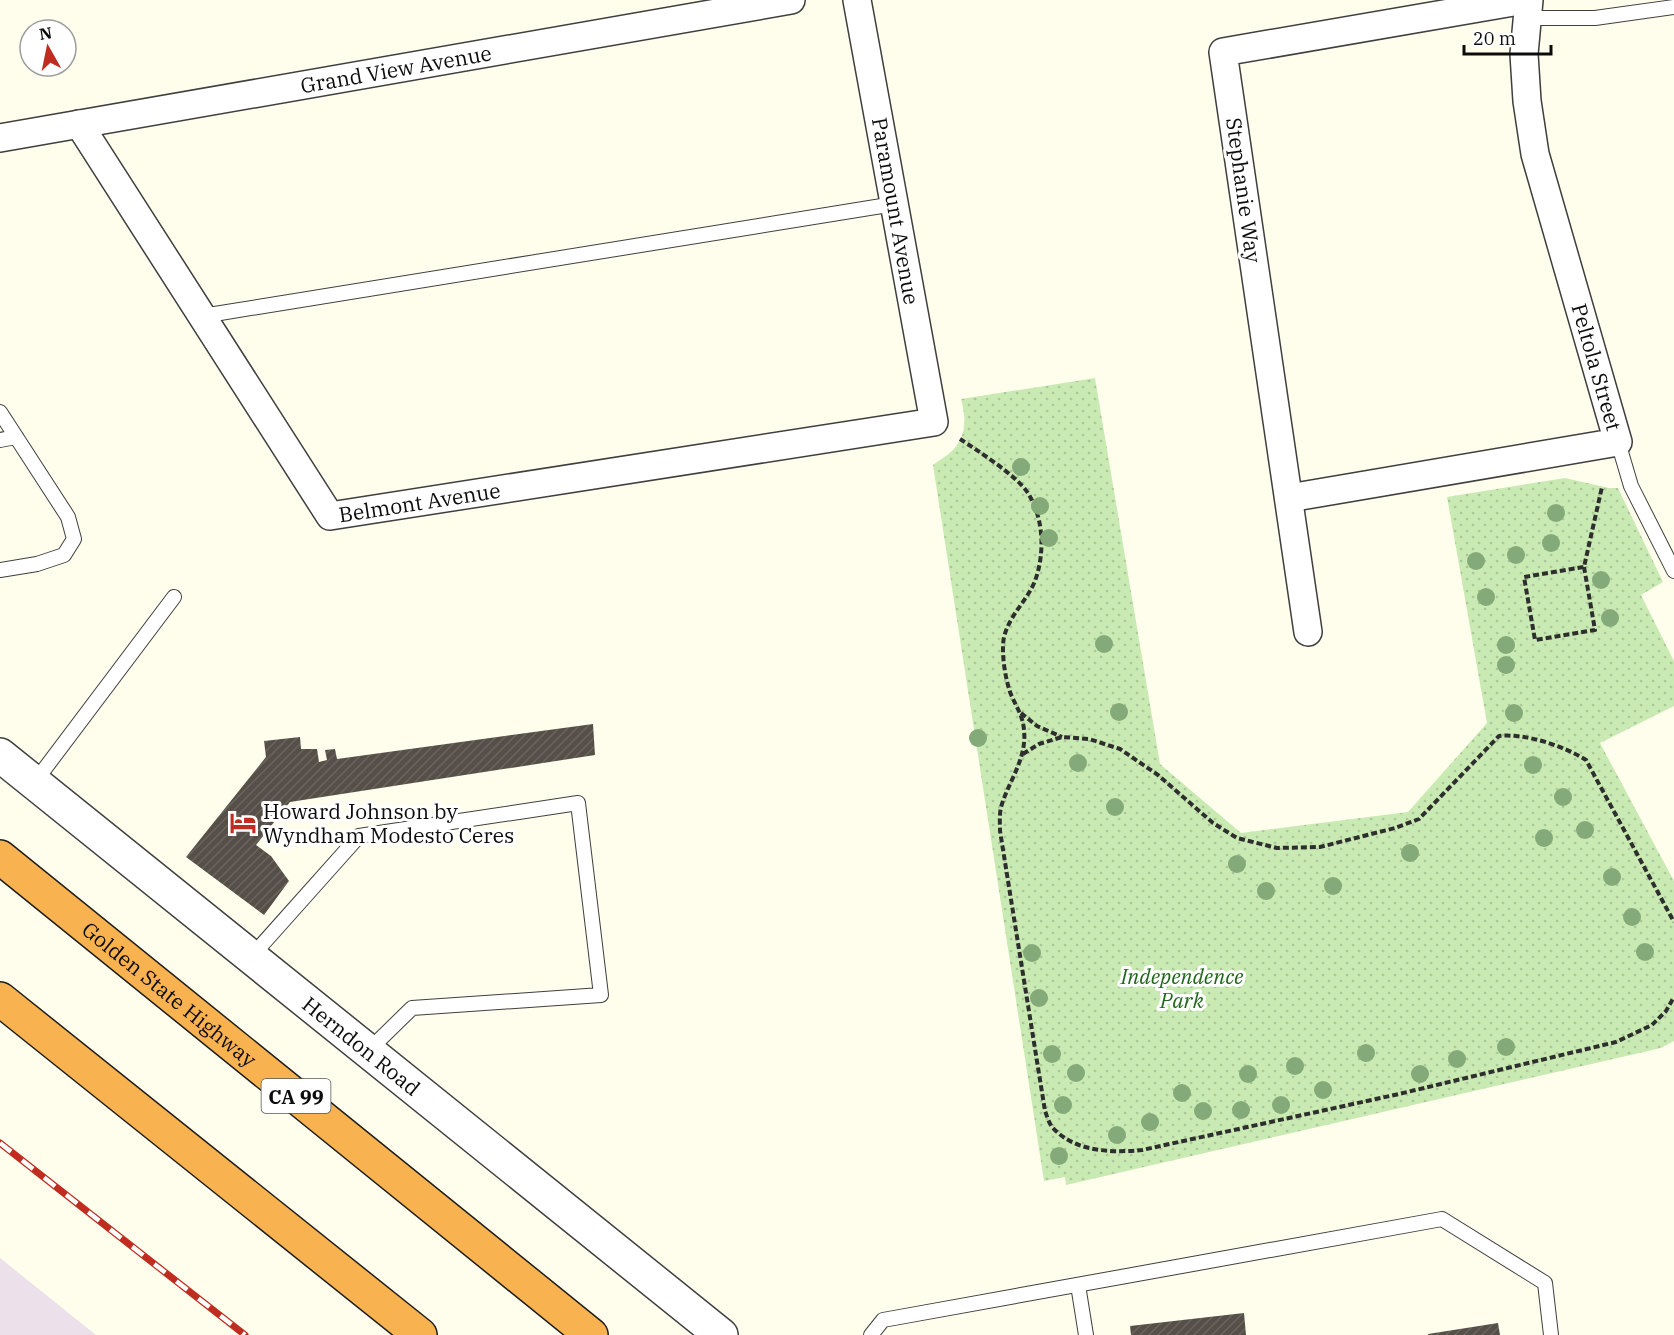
<svg xmlns="http://www.w3.org/2000/svg" width="1674" height="1335" font-family="'IBM Plex Serif',serif">
	<defs>
		<pattern id="park-dots" width="8" height="8" patternUnits="userSpaceOnUse" patternTransform="scale(1.5)"><rect width="8" height="8" fill="#caeab4"/><path d="M2 2h.1M6 6h.1" fill="none" stroke="#acc89a" stroke-width="1.8" stroke-linecap="round"/></pattern>
		<pattern id="building-hatch" width="6" height="6" patternUnits="userSpaceOnUse" patternTransform="scale(1.5)"><rect width="6" height="6" fill="#554f48"/><path d="M-1 1l2-2M0 6l6-6M5 7l2-2" fill="none" stroke="#68645e"/></pattern>
	</defs>
	<rect width="100%" height="100%" fill="#fffeec"/>
	<path fill="#ece0eb" d="M0 1258 96 1335H0Z"/>
	<path fill="url(#park-dots)" d="M1095 378 1160 764 1241 833 1408 812 1487 723 1447 497 1565 478 1609 488H1618L1663 582 1641 595 1674 661V706L1600 743 1674 881V1041L1661 1048 1066 1185 1065 1177 1044 1181 933 465C939 460 947 456 953 450 967 436 966 417 961 399Z"/>
	<g fill="url(#building-hatch)">
		<path d="M593 724 595 755 290 802 256 845 271 856 289 881 264 915 186 857 266 757 264 741 300 737 301 749H317L319 762 327 760 325 750 335 749 337 759Z"/>
		<path d="M1244 1313 1246 1335H1131L1130 1326Z"/>
		<path d="M1498 1323 1500 1335H1428V1334Z"/>
	</g>
	<g fill="none" stroke-linecap="round" stroke-linejoin="round">
		<g stroke="#3f3f3f" stroke-width="16">
			<g id="service">
				<path d="M1526 18H1595L1674 7"/>
				<path d="M202 316 894 204"/>
				<path d="M0 412 68 517 74 539 64 555 37 564 0 570"/>
				<path d="M0 440 16 437"/>
				<path d="M1618 442 1631 486 1674 571"/>
				<path d="M34 783 174 597"/>
				<path d="M251 957 359 836 578 803 601 995 412 1008 368 1051"/>
				<path d="M1078 1285 1086 1335"/>
				<path d="M871 1335 883 1320 1442 1219 1545 1283 1551 1335"/>
			</g>
		</g>
		<g stroke="#3f3f3f" stroke-width="30">
			<g id="minor">
				<path id="s1" d="M79 124 330 516 934 422 857 0"/>
				<path id="s2" d="M0 138 791 0"/>
				<path d="M1289 498 1618 442 1535 154 1527 101 1524 54 1529 0"/>
				<path d="M1308 632 1223 52 1525 0"/>
			</g>
		</g>
		<g stroke="#3f3f3f" stroke-width="36">
			<g id="tertiary">
				<path id="s3" d="M0 755 721 1335"/>
			</g>
		</g>
		<g stroke="#1d1d1d" stroke-width="36">
			<g id="motorway">
				<path id="s4" d="M0 857 591 1335"/>
				<path d="M0 999 420 1335"/>
			</g>
		</g>
		<g stroke="#2e2e2e" stroke-width="4" stroke-dasharray="6 3" stroke-linecap="butt">
			<path d="M960 439C978 451 1016 475 1028 493 1044 519 1045 553 1035 581 1027 601 1010 614 1004 637 1001 652 1005 677 1010 692 1015 705 1023 715 1024 730 1027 758 1010 779 1002 804 999 812 1000 822 1000 831L1045 1111C1047 1116 1049 1124 1053 1128 1075 1152 1112 1153 1142 1150L1399 1094 1616 1042 1652 1025 1666 1011 1674 997"/>
			<path d="M1584 567 1595 630 1535 640 1524 577 1584 567 1602 487"/>
			<path d="M1021 713 1037 726 1062 737"/>
			<path d="M1023 754 1039 744 1062 737 1089 739 1120 749 1158 775 1213 823 1237 838 1277 848 1320 847 1395 828 1419 819 1499 736C1525 733 1564 746 1586 760L1674 922"/>
		</g>
		<use href="#service" stroke="#fff" stroke-width="14"/>
		<use href="#minor" stroke="#fff" stroke-width="27"/>
		<use href="#tertiary" stroke="#fff" stroke-width="33"/>
		<use href="#motorway" stroke="#f9b250" stroke-width="33"/>
		<g stroke="#c02d20" stroke-width="7">
			<path id="rail" d="M0 1143 245 1335"/>
		</g>
		<use href="#rail" stroke="#fff" stroke-width="4.5" stroke-dasharray="14" stroke-linecap="butt"/>
	</g>
	<g fill="#85aa79">
		<circle cx="1021" cy="467" r="9"/>
		<circle cx="1040" cy="506" r="9"/>
		<circle cx="1556" cy="513" r="9"/>
		<circle cx="1049" cy="538" r="9"/>
		<circle cx="1551" cy="543" r="9"/>
		<circle cx="1516" cy="555" r="9"/>
		<circle cx="1476" cy="561" r="9"/>
		<circle cx="1601" cy="580" r="9"/>
		<circle cx="1486" cy="597" r="9"/>
		<circle cx="1610" cy="618" r="9"/>
		<circle cx="1104" cy="644" r="9"/>
		<circle cx="1506" cy="645" r="9"/>
		<circle cx="1506" cy="665" r="9"/>
		<circle cx="1119" cy="712" r="9"/>
		<circle cx="1514" cy="713" r="9"/>
		<circle cx="978" cy="738" r="9"/>
		<circle cx="1078" cy="763" r="9"/>
		<circle cx="1533" cy="765" r="9"/>
		<circle cx="1563" cy="797" r="9"/>
		<circle cx="1115" cy="807" r="9"/>
		<circle cx="1585" cy="830" r="9"/>
		<circle cx="1544" cy="838" r="9"/>
		<circle cx="1410" cy="853" r="9"/>
		<circle cx="1237" cy="864" r="9"/>
		<circle cx="1612" cy="877" r="9"/>
		<circle cx="1333" cy="886" r="9"/>
		<circle cx="1266" cy="891" r="9"/>
		<circle cx="1632" cy="917" r="9"/>
		<circle cx="1645" cy="952" r="9"/>
		<circle cx="1032" cy="953" r="9"/>
		<circle cx="1039" cy="998" r="9"/>
		<circle cx="1506" cy="1047" r="9"/>
		<circle cx="1366" cy="1053" r="9"/>
		<circle cx="1052" cy="1054" r="9"/>
		<circle cx="1457" cy="1059" r="9"/>
		<circle cx="1295" cy="1066" r="9"/>
		<circle cx="1076" cy="1073" r="9"/>
		<circle cx="1248" cy="1074" r="9"/>
		<circle cx="1420" cy="1074" r="9"/>
		<circle cx="1323" cy="1090" r="9"/>
		<circle cx="1182" cy="1093" r="9"/>
		<circle cx="1063" cy="1105" r="9"/>
		<circle cx="1281" cy="1105" r="9"/>
		<circle cx="1241" cy="1110" r="9"/>
		<circle cx="1203" cy="1111" r="9"/>
		<circle cx="1150" cy="1122" r="9"/>
		<circle cx="1117" cy="1135" r="9"/>
		<circle cx="1059" cy="1156" r="9"/>
	</g>
	<defs>
		<g id="hotel-bare" transform="scale(2.07)"><path d="M-6-4.5h1.5V1H6V5H4.5V3h-9V5H-6ZM-4 0a1.8 1.8 0 1 1 3.6 0ZM.5 0V-2.5h3Q6-2.5 6 0Z" fill="#c02d20" stroke="#fff" stroke-width="2.5" paint-order="stroke"/></g>
	</defs>
	<g fill-rule="evenodd">
		<use href="#hotel-bare" x="243" y="823"/>
	</g>
	<g text-anchor="middle" dominant-baseline="central" stroke-width="6" stroke-linejoin="round" paint-order="stroke">
		<rect fill="#fff" stroke="#555" stroke-width="1.5" x="261.5" y="1079" width="69" height="34" rx="4.5"/>
		<g font-size="20" font-weight="bold" fill="#0c0c0c">
			<text x="296" y="1096">CA 99</text>
		</g>
		<g font-size="21" fill="#0c0c0c" stroke="#fff">
			<text stroke="none"><textPath href="#s2" startOffset="402">Grand View Avenue</textPath></text>
			<text transform="translate(1244 190) rotate(82)">Stephanie Way</text>
			<text transform="translate(896 211) rotate(80)">Paramount Avenue</text>
			<text transform="translate(1597 367) rotate(74)">Peltola Street</text>
			<text stroke="none"><textPath href="#s1" startOffset="556">Belmont Avenue</textPath></text>
			<text stroke="none"><textPath href="#s4" startOffset="218">Golden State Highway</textPath></text>
			<text stroke="none"><textPath href="#s3" startOffset="464">Herndon Road</textPath></text>
		</g>
		<g font-size="21" fill="#0c0c0c" stroke="#fff" text-anchor="start">
			<text x="263" y="811">Howard Johnson by<tspan x="263" dy="24">Wyndham Modesto Ceres</tspan></text>
		</g>
		<g font-size="21" font-style="italic" fill="#21661b" stroke="#fff">
			<text x="1182" y="976">Independence<tspan x="1182" dy="24">Park</tspan></text>
		</g>
	</g>
	<g transform="translate(48 48) rotate(351)"><circle r="28" fill="#ffffff" stroke="#9e9e9e" stroke-width="1.5"/>
	<path d="M0-4.5L10 22L0 15L-10 22Z" fill="#c02d20"/>
	<text y="-9" font-size="16" font-weight="bold" text-anchor="middle" fill="#0c0c0c">N</text>
	</g>
	<path d="M1464 45v9h87v-9" fill="none" stroke="#0c0c0c" stroke-width="3"/>
	<text x="1473" y="45" font-size="18" fill="#0c0c0c" stroke="#ffffff" stroke-width="4.5" paint-order="stroke">20 m</text>
</svg>
